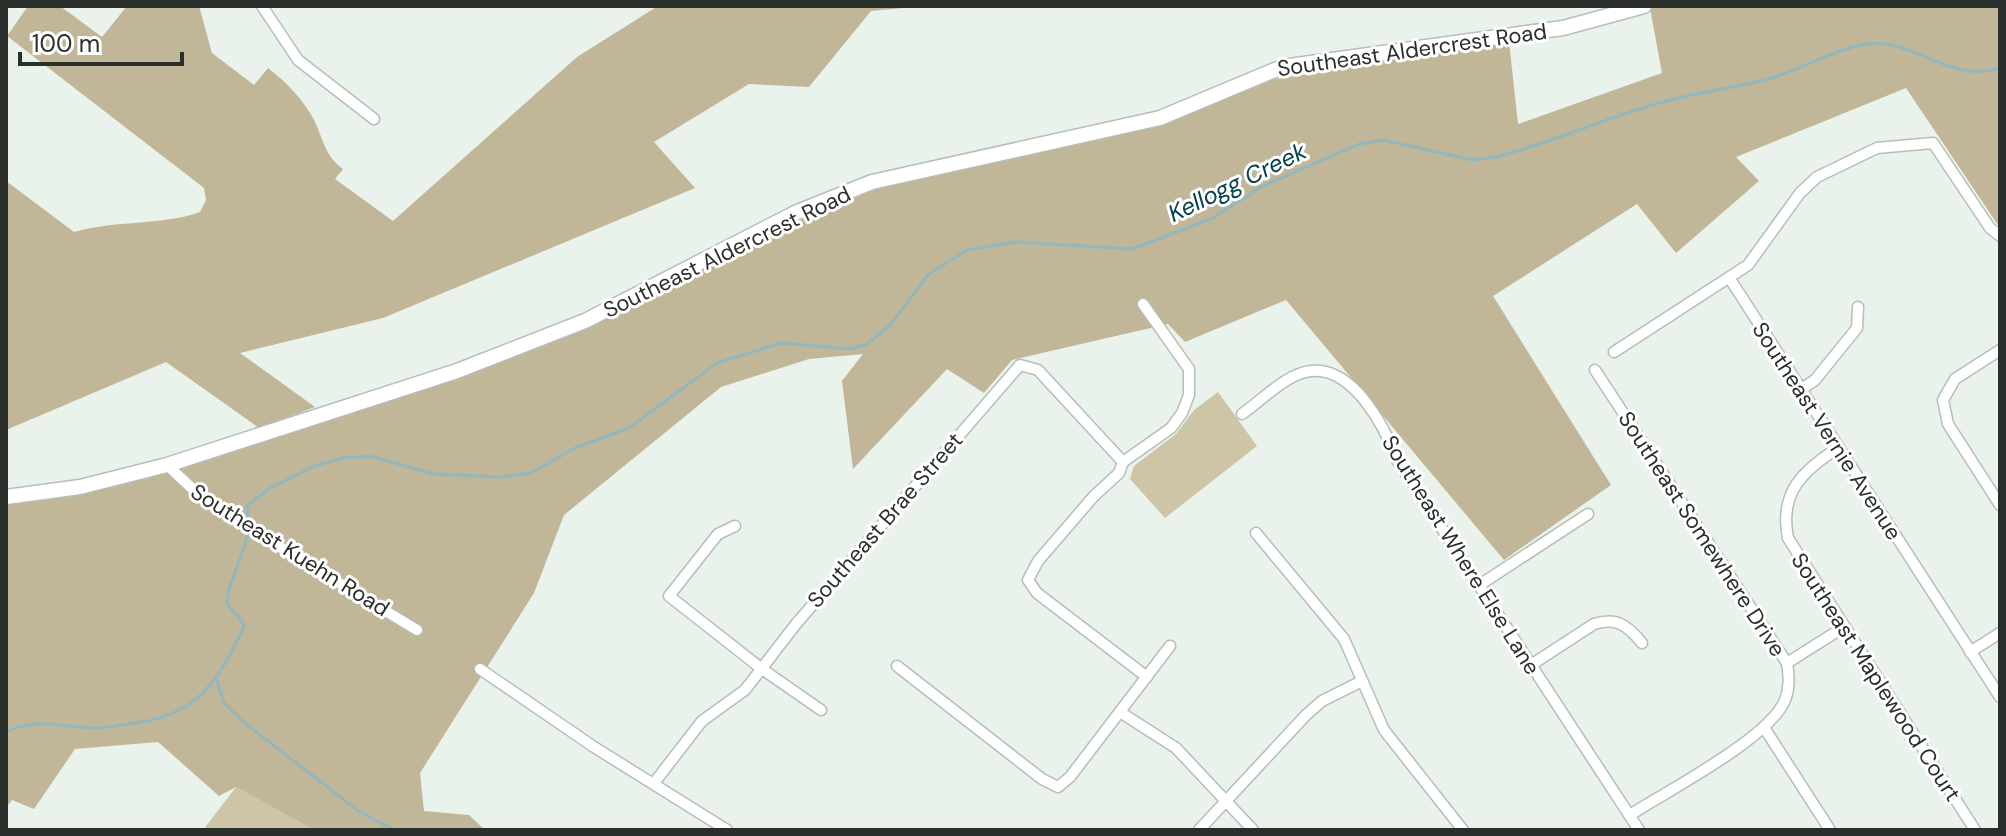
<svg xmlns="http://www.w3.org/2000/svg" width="2006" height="836" font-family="'DM Sans',sans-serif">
	<rect width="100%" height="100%" fill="#e9f3eb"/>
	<g fill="#cec4a6">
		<path d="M1218 392 1257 446 1165 518 1130 479 1134 466 1176 434 1194 410Z"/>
		<path d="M236 787 314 830H203Z"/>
	</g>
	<g fill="#c1b698">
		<path d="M28 6H60L102 37 127 6H199L212 53 254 85 268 68C286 82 303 99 314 120 324 140 324 155 343 169L335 179 393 221 577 57 658 6H925L871 11 809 87 749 84 654 142 695 188 383 318 240 353 315 407 259 428 166 362 6 430V181L74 232C115 220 160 226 200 212L206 200 204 188 7 36Z"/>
		<path d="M1658 6H2000V228L1906 88 1736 157 1759 181 1676 253 1637 204 1493 296 1611 485 1504 560 1286 300 1185 342 1168 324 1012 360 984 393 947 369 853 469 842 381 863 354 809 359 721 387 564 515 534 593 420 773 424 811 469 815 485 830H314L236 787 219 796 158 742 75 749 34 809 12 800 6 808V502L84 492 560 337 846 196 1184 115 1257 82 1509 41 1518 124 1662 73 1650 8Z"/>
	</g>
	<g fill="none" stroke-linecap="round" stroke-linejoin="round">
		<g stroke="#91b8bf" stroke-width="3">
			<path d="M248 524 247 506 270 488 314 466 343 458 370 456 434 474 501 477 531 473 575 448 629 428 717 363 781 343 851 349 867 344 890 325 929 274 967 250 1014 242 1132 249 1213 218 1261 187 1359 144 1384 140 1472 160 1495 157C1556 142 1613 114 1674 99 1708 90 1742 87 1775 77 1803 68 1832 51 1861 45 1914 34 1945 85 2000 68"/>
			<path d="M217 681 224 703 246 724 357 810 394 830"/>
			<path d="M6 732C35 717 60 727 91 728 103 729 116 726 128 724 197 716 215 686 244 627 242 616 229 611 227 601 226 590 246 549 248 532"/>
		</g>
		<g stroke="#b5beb7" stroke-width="13">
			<g id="street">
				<path d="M262 6 298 60 374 119"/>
				<path d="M1730 279 2000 697"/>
				<path d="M1143 304 1189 369V395L1182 413 1171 428 1123 462 1119 473 1094 496 1038 561 1028 580 1037 593 1147 677"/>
				<path d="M2000 350 1955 379 1943 400 1948 424 2000 505"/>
				<path d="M1614 352 1748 265 1800 193 1817 177 1877 148 1933 143 1990 228 2000 236"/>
				<path d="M1595 370 1787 663C1789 676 1790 687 1785 700 1770 738 1667 791 1630 815"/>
				<path d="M1800 390 1815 380 1857 328 1858 307"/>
				<path d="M1242 414C1261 401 1287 373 1311 371 1353 366 1385 427 1397 460L1639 830"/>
				<path d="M1838 448C1802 471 1779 493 1788 538L1975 830"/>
				<path d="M167 465 197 493 273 543 417 630"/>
				<path d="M735 526 718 534 669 596 762 669 821 710"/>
				<path d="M1256 533 1344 639 1384 730 1463 830"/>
				<path d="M1478 586 1588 514"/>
				<path d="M1970 652 2000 633"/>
				<path d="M1787 663 1844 627"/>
				<path d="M1531 665 1594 624C1617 617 1627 625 1642 643"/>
				<path d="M897 666 1042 779 1058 787 1070 777 1170 646"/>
				<path d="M480 669 594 747 727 830"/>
				<path d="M1120 712 1176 748 1253 830"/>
				<path d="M1765 729 1830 830"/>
				<path d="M654 783 702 721 745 690 796 624 1020 365 1038 370 1123 462"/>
				<path d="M1199 830 1306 715 1322 701 1360 682"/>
			</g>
		</g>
		<g stroke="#b5beb7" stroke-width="17">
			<path id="secondary" d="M6 497 80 487 167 465 457 371 585 321 795 213 872 182 1160 118 1282 67 1563 28 1644 6"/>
		</g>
		<use href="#street" stroke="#fff" stroke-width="10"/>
		<use href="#secondary" stroke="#fff" stroke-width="14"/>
	</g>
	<g text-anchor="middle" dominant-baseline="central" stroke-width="6" stroke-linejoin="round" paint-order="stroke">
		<g font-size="22" fill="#2b2f2c" stroke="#fff">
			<text transform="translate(1412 50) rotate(-8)">Southeast Aldercrest Road</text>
			<text transform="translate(727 252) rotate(-26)">Southeast Aldercrest Road</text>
			<text transform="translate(1827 431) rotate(57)">Southeast Vernie Avenue</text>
			<text transform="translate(885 520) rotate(-49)">Southeast Brae Street</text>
			<text transform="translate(1702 534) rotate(57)">Southeast Somewhere Drive</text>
			<text transform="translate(290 550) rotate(32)">Southeast Kuehn Road</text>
			<text transform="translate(1461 555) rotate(58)">Southeast Where Else Lane</text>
			<text transform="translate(1876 677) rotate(57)">Southeast Maplewood Court</text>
		</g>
		<g font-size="24" font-style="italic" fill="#03414b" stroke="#fff">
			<text transform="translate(1237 182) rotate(-26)">Kellogg Creek</text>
		</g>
	</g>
	<rect width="2006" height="836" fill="none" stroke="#2b2f2c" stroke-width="16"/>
	<path d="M20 52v12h162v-12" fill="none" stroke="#2b2f2c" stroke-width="4"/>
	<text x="32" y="52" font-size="24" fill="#2b2f2c" stroke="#ffffff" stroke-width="6" paint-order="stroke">100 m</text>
</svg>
